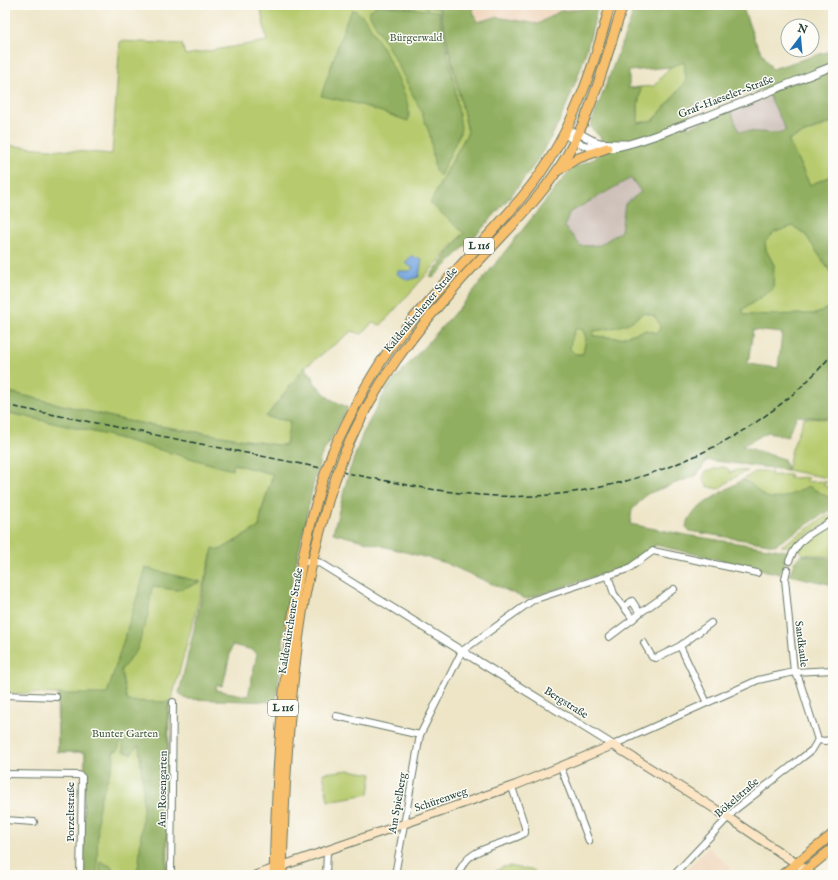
<svg xmlns="http://www.w3.org/2000/svg" width="838" height="880" font-family="'IM FELL English',serif">
	<rect width="100%" height="100%" fill="#fdfcf7"/>
	<filter id="ink" filterUnits="userSpaceOnUse"><feTurbulence type="fractalNoise" baseFrequency=".025" numOctaves="2"/><feDisplacementMap in="SourceGraphic" scale="8" xChannelSelector="R" yChannelSelector="G"/><feConvolveMatrix kernelMatrix="1 2 1 2 8 2 1 2 1" color-interpolation-filters="sRGB"/></filter>
	<filter id="wash" filterUnits="userSpaceOnUse"><feTurbulence type="fractalNoise" baseFrequency=".012" numOctaves="4" result="noise"/><feDisplacementMap in="SourceGraphic" scale="16" xChannelSelector="R" yChannelSelector="G"/><feGaussianBlur stdDeviation="0.9" result="paint"/><feColorMatrix in="noise" values="0 0 0 0 0 0 0 0 0 0 0 0 0 0 0 0 0 1.4 0 .05"/><feComposite in="paint" operator="in"/></filter>
	<g filter="url(#wash)">
		<rect width="100%" height="100%" fill="#eee5c7"/>
		<g fill="#f0d5bc">
			<path d="M471 5H587L583 9 560 11 538 24 496 17 477 22Z"/>
			<path d="M708 847 732 868 726 875H682Z"/>
		</g>
		<g fill="#cec1b9">
			<path d="M770 97 787 130 778 133 739 131 731 111Z"/>
			<path d="M631 178 642 192 625 204 621 231 600 245 581 246 565 227 569 213Z"/>
		</g>
		<g fill="#b7cb6e" stroke="#6b8451">
			<path d="M260 5H419L439 9 468 132 439 185 464 233 381 325 372 323 362 334 352 331 305 367 266 417 290 421 287 445H277L128 421 5 391V141L13 146 112 154 120 41 182 44 185 55 267 41Z"/>
			<path d="M684 62 687 81 654 120 638 123V107L641 87 654 86 670 67Z"/>
			<path d="M833 122V175L810 185 788 140Z"/>
			<path d="M793 226 805 234 831 273 832 306 817 314 745 315 742 310 762 296 774 265 766 250 765 242 775 232Z"/>
			<path d="M643 313C654 314 659 318 660 329L657 333 646 330 620 338 593 336 594 331C608 329 620 326 632 320 636 318 639 315 643 313Z"/>
			<path d="M576 328 583 330 586 338 583 354H575L570 349 571 340Z"/>
			<path d="M5 412 107 435 232 469 234 464 273 474 262 510 259 527 220 550 213 549 169 709 168 875H82L85 752H58L57 694 5 693Z"/>
			<path d="M804 418 833 419V479L787 470 792 449Z"/>
			<path d="M722 467 727 468 730 473 737 470 748 471 740 474 718 489 707 486 703 478 705 472Z"/>
			<path d="M763 471 772 472 770 475C777 476 783 474 791 475L788 478C796 479 801 476 809 478L806 481C813 483 818 480 827 482L823 485 828 487 833 483V501L832 499 761 542 704 533 706 503 755 472Z"/>
			<path d="M833 512V519L799 540 792 547 781 546Z"/>
			<path d="M833 523V557L803 554 800 551 801 548 796 550 801 543Z"/>
			<path d="M349 770 372 774 369 794 328 801 323 773Z"/>
			<path d="M510 866 535 871 534 875H491L502 867Z"/>
		</g>
		<g fill="#91af61" stroke="#58764a" fill-rule="evenodd">
			<path d="M378 5 438 11 455 88 461 127 460 133 440 176 435 170 430 135 421 111 396 61 368 12Z"/>
			<path d="M419 5H471L477 22 496 17 538 24 560 11 583 9 587 5H598C589 46 576 87 557 126 528 184 479 233 433 278L430 276 464 233 430 203 468 132 440 9Z"/>
			<path d="M633 5H742L755 41 772 69 833 50V121L788 140 810 185 833 175V419L797 416 787 437 768 432 742 446 784 459 787 470 707 460 697 475 647 494 632 510 630 524 686 535 787 551 788 555 780 574 656 545 630 565 526 599 443 562 333 533 349 472 363 433 388 387 467 299 571 169 596 158 601 138 590 127 631 19ZM684 62 686 81 654 120 638 123V107L641 87 629 88V71L670 67ZM766 89 786 130 778 133 739 131 731 111 687 128 691 105ZM631 178 641 192 625 204 621 231 600 245 581 246 565 227 569 213ZM793 226 805 234 831 273 832 306 816 314 745 315 742 310 773 289 774 265 766 250 765 242 775 232ZM643 313C654 314 659 318 660 329L657 333 646 330 620 338 593 336 594 331C607 329 625 327 635 319 638 317 640 315 643 313ZM576 328 583 330 586 338 583 354H575L570 349 571 340ZM753 330 782 333 778 368 748 364Z"/>
			<path d="M353 10 357 11 366 20C377 38 416 102 408 121L358 104 321 96 346 22 351 12Z"/>
			<path d="M305 367 313 377 314 382 329 398 348 408 321 456 313 486 288 600 276 702 186 699 179 693 213 548 220 550 259 527 262 510 273 474 234 464 232 470 107 435 5 412V391L128 421 277 445H286L290 421 266 417ZM232 645 253 650 257 654 248 696 216 690 217 685 222 686 224 681Z"/>
			<path d="M742 480C753 482 757 492 765 496 778 503 797 492 808 486L832 499 833 508 775 545 689 531 686 527C688 508 727 490 742 480Z"/>
			<path d="M802 555 833 559V585L789 575 795 561Z"/>
			<path d="M146 568 201 582 178 590 152 587 148 615 137 650 121 670 127 701 170 702 168 709 166 875H136L139 863 143 807V786L139 746H137L131 754 123 751V742L120 743 118 750 113 752 114 761 100 800 98 813 97 875H83L85 752H58V694H107Z"/>
			<path d="M100 861 112 867 111 875H100Z"/>
		</g>
		<path fill="#76a5df" stroke="#4a718a" d="M411 256 422 259 419 277 408 280 397 274 398 271H410L413 268 405 263Z"/>
	</g>
	<g filter="url(#ink)">
		<g fill="none" stroke-linecap="round" stroke-linejoin="round">
			<g stroke="#677867" stroke-width="8">
				<g id="minor">
					<path d="M789 561C799 537 812 533 833 520"/>
					<path d="M787 570 785 579 794 672 799 679 818 740"/>
					<path d="M608 575 614 594 633 619 640 613 632 601 624 607"/>
					<path d="M640 613 674 589"/>
					<path d="M609 637 633 619"/>
					<path d="M644 643 652 657 656 658 680 646 711 623"/>
					<path d="M680 646 707 703"/>
					<path d="M5 695 56 697"/>
					<path d="M336 716 420 735"/>
					<path d="M818 740 825 741 833 739"/>
					<path d="M613 745 758 680 794 672 833 670"/>
					<path d="M561 768 589 841"/>
					<path d="M5 774 79 775 82 777 80 875"/>
					<path d="M5 820 34 822"/>
					<path d="M806 870 814 875"/>
					<path d="M171 875 173 702"/>
					<path d="M326 875 327 851"/>
					<path d="M395 875 420 735 462 651 533 600 628 569 653 551 757 573"/>
					<path d="M458 875C467 845 502 847 525 833V827L512 787"/>
					<path d="M674 875 736 809 812 750 818 740"/>
				</g>
			</g>
			<g stroke="#677867" stroke-width="9">
				<g id="tertiary">
					<path d="M626 144C618 144 609 144 600 143 588 140 577 129 565 132 574 145 592 149 608 148 625 147 660 134 678 127 730 108 781 87 833 66"/>
					<path d="M302 561 320 563 613 745"/>
				</g>
			</g>
			<g stroke="#677867" stroke-width="10">
				<path id="secondary" d="M256 875 516 785 613 745 720 812 806 870"/>
			</g>
			<g stroke="#677867" stroke-width="11">
				<g id="primary">
					<path d="M559 170 576 159 607 148"/>
					<path d="M333 451C351 412 371 373 397 339 439 283 492 237 534 182 573 130 594 67 610 5"/>
					<path d="M345 452C374 384 412 335 461 280 494 243 531 210 559 168 591 120 605 60 623 5"/>
					<path d="M274 875C277 772 282 668 301 567 306 539 314 512 321 485"/>
					<path d="M282 875C284 792 288 709 300 627 306 582 318 538 330 494"/>
					<path d="M782 875 833 834"/>
					<path d="M800 875 833 848"/>
				</g>
			</g>
			<use href="#minor" stroke="#fff" stroke-width="6"/>
			<use href="#tertiary" stroke="#fff" stroke-width="7"/>
			<use href="#secondary" stroke="#fce5c4" stroke-width="8"/>
			<use href="#primary" stroke="#f8bf6c" stroke-width="9"/>
			<path stroke="#1f3d34" stroke-width="1.5" stroke-dasharray="6 3" stroke-linecap="butt" d="M5 405 412 486C453 493 494 498 535 496 644 490 764 438 833 353"/>
			<g stroke="#677867" stroke-width="11" stroke-linecap="butt">
				<g id="primary-bridge">
					<path d="M321 485 333 451"/>
					<path d="M330 494 345 452"/>
				</g>
			</g>
			<use href="#primary-bridge" stroke="#f8bf6c" stroke-width="9"/>
		</g>
	</g>
	<g text-anchor="middle" dominant-baseline="central" stroke-width="3" stroke-linejoin="round" paint-order="stroke">
		<g fill="#fdfcf7" stroke="#62766e" stroke-width="1">
			<rect x="464" y="238" width="30" height="16" rx="3"/>
			<rect x="268" y="700" width="30" height="16" rx="3"/>
		</g>
		<g font-size="10" font-weight="bold" fill="#1f3d34">
			<text x="479" y="246">L 116</text>
			<text x="283" y="708">L 116</text>
		</g>
		<g font-size="11" fill="#456042" stroke="#fdfcf7">
			<text x="416" y="38">Bürgerwald</text>
			<text x="125" y="734">Bunter Garten</text>
		</g>
		<g font-size="11" fill="#1f3d34" stroke="#fdfcf7">
			<text transform="translate(726 97) rotate(-21)">Graf-Haeseler-Straße</text>
			<text transform="translate(421 310) rotate(-50)">Kaldenkirchener Straße</text>
			<text transform="translate(291 621) rotate(-81)">Kaldenkirchener Straße</text>
			<text transform="translate(801 644) rotate(83)">Sandkaule</text>
			<text transform="translate(566 703) rotate(32)">Bergstraße</text>
			<text transform="translate(163 789) rotate(-89)">Am Rosengarten</text>
			<text transform="translate(737 798) rotate(-41)">Bökelstraße</text>
			<text transform="translate(441 800) rotate(-19)">Schürenweg</text>
			<text transform="translate(398 803) rotate(-80)">Am Spielberg</text>
			<text transform="translate(71 812) rotate(-90)">Porzeltstraße</text>
		</g>
	</g>
	<rect width="838" height="880" fill="none" stroke="#fdfcf7" stroke-width="20"/>
	<g transform="translate(800 38) rotate(16)"><circle r="19" fill="#fdfcf7" stroke="#a4b0a9"/>
	<path d="M0-3L7 15L0 10L-7 15Z" fill="#1f6fb2"/>
	<text y="-6" font-size="11" font-weight="bold" text-anchor="middle" fill="#1f3d34">N</text>
	</g>
</svg>
